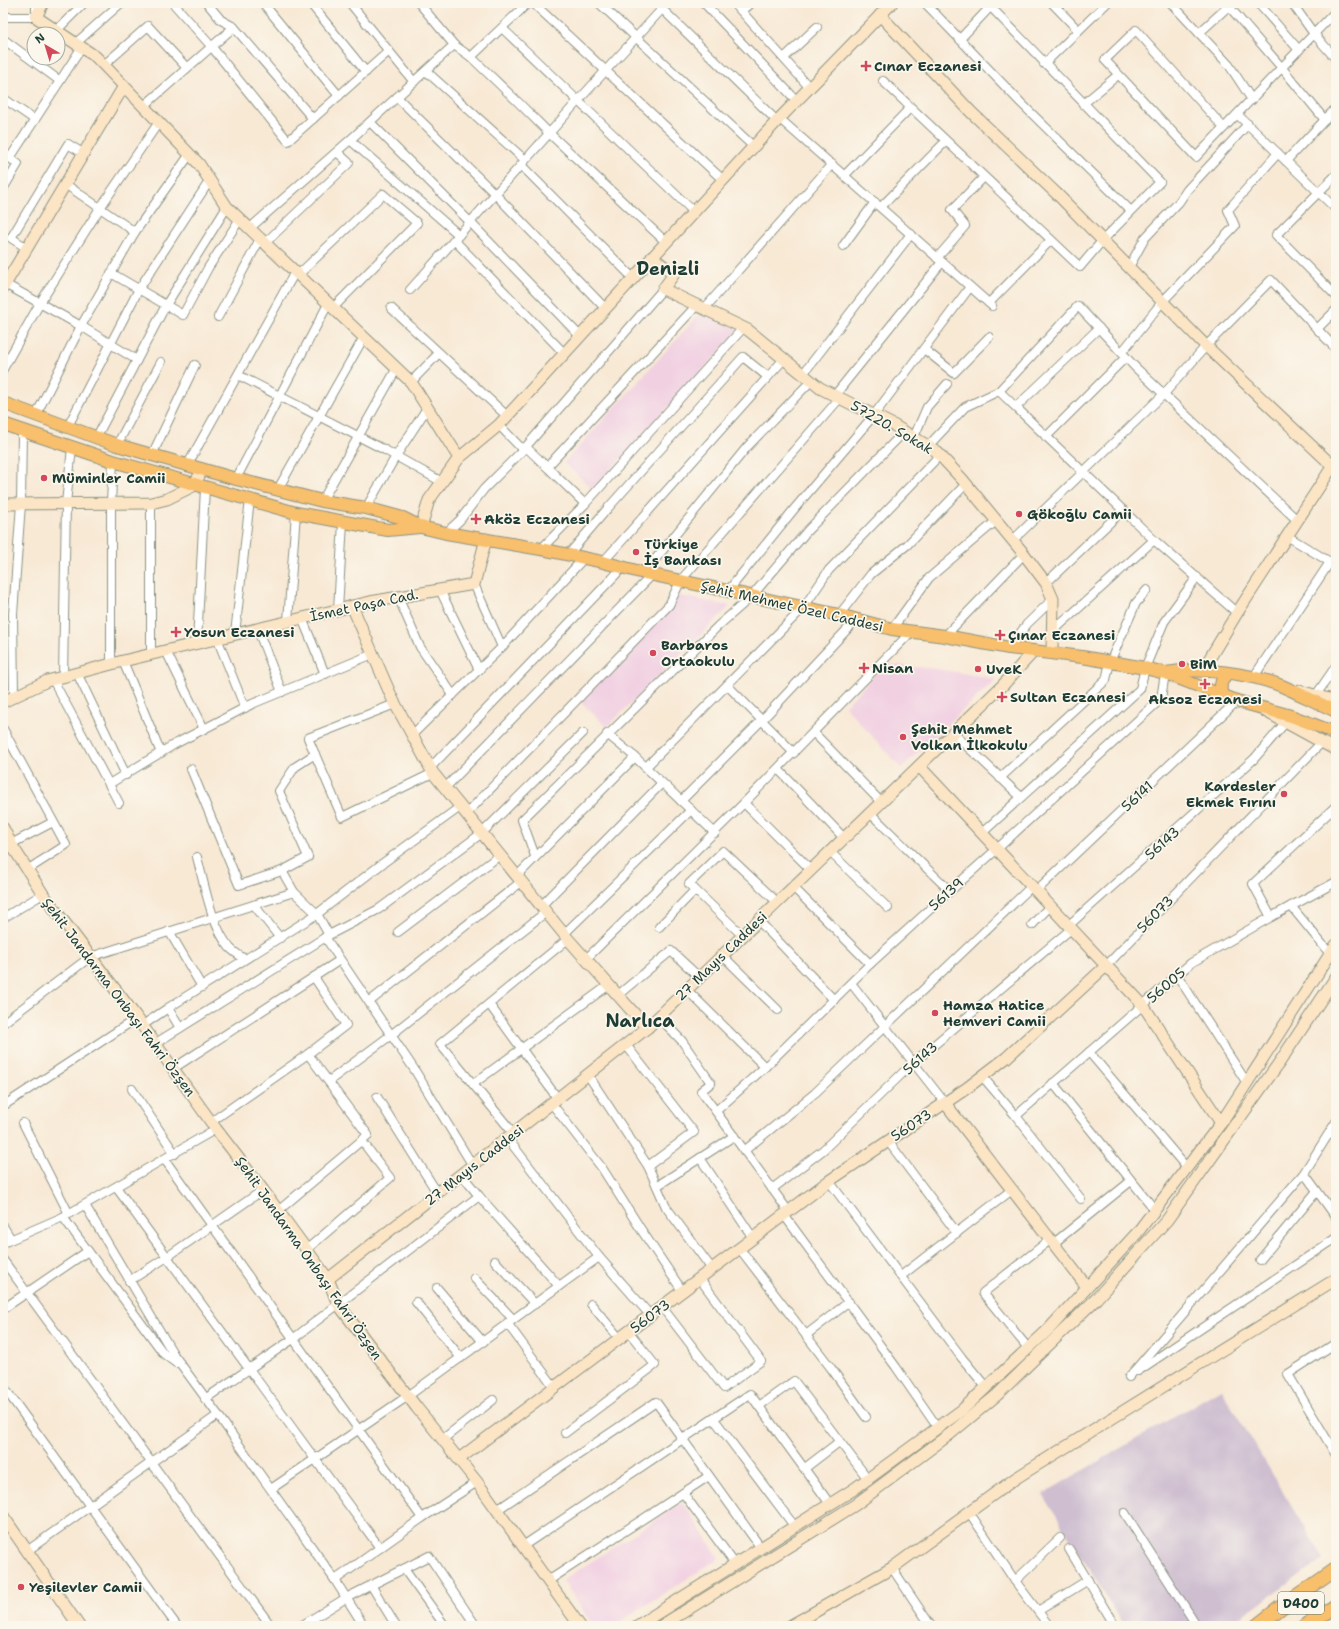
<svg xmlns="http://www.w3.org/2000/svg" width="1339" height="1629" font-family="'Shantell Sans',sans-serif">
	<rect width="100%" height="100%" fill="#fbf7ec"/>
	<filter id="ink" filterUnits="userSpaceOnUse"><feTurbulence type="fractalNoise" baseFrequency=".025" numOctaves="2"/><feDisplacementMap in="SourceGraphic" scale="8" xChannelSelector="R" yChannelSelector="G"/><feConvolveMatrix kernelMatrix="1 2 1 2 8 2 1 2 1" color-interpolation-filters="sRGB"/></filter>
	<filter id="wash" filterUnits="userSpaceOnUse"><feTurbulence type="fractalNoise" baseFrequency=".012" numOctaves="4" result="noise"/><feDisplacementMap in="SourceGraphic" scale="16" xChannelSelector="R" yChannelSelector="G"/><feGaussianBlur stdDeviation="0.9" result="paint"/><feColorMatrix in="noise" values="0 0 0 0 0 0 0 0 0 0 0 0 0 0 0 0 0 1.4 0 .05"/><feComposite in="paint" operator="in"/></filter>
	<g filter="url(#wash)">
		<rect width="100%" height="100%" fill="#f8e9d5"/>
		<g fill="#f1d0e2">
			<path d="M708 305 738 331 593 489 564 463Z"/>
			<path d="M677 595 730 606 607 727 579 700Z"/>
			<path d="M885 664 938 669 996 679 901 768 845 706Z"/>
			<path d="M683 1502 719 1558 613 1626H593L563 1580Z"/>
		</g>
		<path fill="#cebed0" d="M1221 1389 1324 1559 1226 1626H1124L1043 1494Z"/>
	</g>
	<g filter="url(#ink)">
		<g fill="none" stroke-linecap="round" stroke-linejoin="round">
			<g stroke="#8c9384" stroke-width="10">
				<g id="street">
					<path d="M173 3 211 46 288 141 389 51"/>
					<path d="M207 3 221 20 234 27 313 119"/>
					<path d="M263 3 339 96"/>
					<path d="M310 3 366 72"/>
					<path d="M350 3 414 82"/>
					<path d="M419 3 454 45 471 57 519 103 549 133 666 242"/>
					<path d="M533 3 723 180"/>
					<path d="M599 3 754 147"/>
					<path d="M656 3 777 121"/>
					<path d="M704 3 797 101"/>
					<path d="M734 3 810 88"/>
					<path d="M925 3 1021 103 1131 211"/>
					<path d="M1052 3 1078 30"/>
					<path d="M1171 3 1229 65 1252 100"/>
					<path d="M1226 3 1282 68 1325 120"/>
					<path d="M1258 3 1299 50"/>
					<path d="M1292 3 1314 34 1336 59"/>
					<path d="M741 11 751 3"/>
					<path d="M3 17H36V3"/>
					<path d="M502 28 694 212"/>
					<path d="M57 30 84 3"/>
					<path d="M1199 33 1232 3"/>
					<path d="M3 39 60 81"/>
					<path d="M960 39 993 4"/>
					<path d="M76 43 121 3"/>
					<path d="M471 57 528 3"/>
					<path d="M784 58 817 27"/>
					<path d="M1044 64 1107 3"/>
					<path d="M104 65 148 26 187 68"/>
					<path d="M426 71 525 160"/>
					<path d="M883 81 1080 267 1102 241 1160 182 987 3"/>
					<path d="M397 97 495 194 605 308"/>
					<path d="M3 98 35 120"/>
					<path d="M1083 104 1118 75"/>
					<path d="M144 106 234 27"/>
					<path d="M1238 115 1336 209"/>
					<path d="M780 119 992 306"/>
					<path d="M370 122 470 222 580 336"/>
					<path d="M1224 128 1136 30 1105 60 1196 157 1336 11"/>
					<path d="M350 140 459 235"/>
					<path d="M3 153 18 164 3 189"/>
					<path d="M10 158 82 47"/>
					<path d="M1286 161 1336 108"/>
					<path d="M521 165 633 278"/>
					<path d="M845 175 910 108"/>
					<path d="M1336 175 1276 235 1336 296"/>
					<path d="M65 184 135 232"/>
					<path d="M881 207 946 141"/>
					<path d="M250 228 350 140 454 45"/>
					<path d="M454 240 564 353"/>
					<path d="M265 243 349 163 337 152"/>
					<path d="M843 246 875 202"/>
					<path d="M27 248 11 238 68 144 84 154"/>
					<path d="M937 258 965 226 952 210 984 177"/>
					<path d="M1129 267 1145 238 1179 202 1187 190 1248 124"/>
					<path d="M111 273 183 315 208 268 240 219"/>
					<path d="M298 275 383 194 417 223 333 308"/>
					<path d="M5 284 81 326 137 360 96 438"/>
					<path d="M410 290 577 102 662 9"/>
					<path d="M989 303 1051 240"/>
					<path d="M391 308 507 416"/>
					<path d="M704 309 832 164"/>
					<path d="M218 317 260 239"/>
					<path d="M1317 329 1336 310"/>
					<path d="M924 349 954 373 989 337"/>
					<path d="M1122 352 1162 302 1235 226 1228 210 1278 153"/>
					<path d="M137 360 166 305 227 207"/>
					<path d="M3 369 40 303 100 208 159 122"/>
					<path d="M803 374 911 234"/>
					<path d="M238 375 385 450 442 482"/>
					<path d="M411 382 439 353"/>
					<path d="M999 391 1154 540 1237 613"/>
					<path d="M835 395 942 262"/>
					<path d="M1016 407 1099 328"/>
					<path d="M36 415 81 326 135 232 190 154"/>
					<path d="M499 425 523 450 663 289"/>
					<path d="M68 426 139 289 210 180"/>
					<path d="M914 437 927 407 947 384"/>
					<path d="M1046 437 1126 357"/>
					<path d="M117 445 161 362"/>
					<path d="M928 446 965 407 999 391 1078 306 1135 367 1297 520"/>
					<path d="M526 447 547 467"/>
					<path d="M152 455 195 365"/>
					<path d="M188 464 295 272"/>
					<path d="M236 479 328 304"/>
					<path d="M278 489 364 337"/>
					<path d="M322 501 397 368"/>
					<path d="M151 503V654"/>
					<path d="M585 504 547 467 697 305"/>
					<path d="M366 508 396 456 427 408"/>
					<path d="M446 533 460 520 484 489 523 450"/>
					<path d="M1013 540 1164 394 1206 346 1271 280 1336 349"/>
					<path d="M541 549 585 504 743 328"/>
					<path d="M568 555 608 508 743 357 768 377"/>
					<path d="M603 562 784 359"/>
					<path d="M644 573 747 447 811 381"/>
					<path d="M1046 583 1123 510"/>
					<path d="M474 584 502 647"/>
					<path d="M440 590 479 670"/>
					<path d="M728 591 795 508 874 415 970 287"/>
					<path d="M398 597 420 647 453 695"/>
					<path d="M338 610 343 522"/>
					<path d="M839 615 871 574 907 545 966 484"/>
					<path d="M302 618 325 674"/>
					<path d="M288 621 296 513"/>
					<path d="M257 628 282 692"/>
					<path d="M892 629 929 578 996 521"/>
					<path d="M1052 632 1154 540"/>
					<path d="M235 634 250 499"/>
					<path d="M945 636 1024 554"/>
					<path d="M217 638 245 708"/>
					<path d="M197 643 205 488"/>
					<path d="M1009 648 1027 624 1053 599"/>
					<path d="M166 651 204 729"/>
					<path d="M123 661 161 753"/>
					<path d="M111 664V503L113 461"/>
					<path d="M77 673 126 775"/>
					<path d="M63 677 66 503 72 448"/>
					<path d="M1253 678 1330 562 1287 536"/>
					<path d="M53 680 119 803"/>
					<path d="M727 685 794 753"/>
					<path d="M1316 695 1336 666"/>
					<path d="M14 696 13 614 21 504 22 431"/>
					<path d="M395 704 308 738 342 817 433 773"/>
					<path d="M3 729 66 845 27 870"/>
					<path d="M814 733 881 802"/>
					<path d="M953 733 1021 797"/>
					<path d="M607 734 635 757 715 833"/>
					<path d="M412 735 502 647 584 558"/>
					<path d="M646 767 804 607 829 570 940 455"/>
					<path d="M430 768 623 567"/>
					<path d="M191 769 239 885 282 871 294 892 317 914 329 935"/>
					<path d="M778 769 844 838"/>
					<path d="M1000 778 1106 680 1110 662 1136 603 1147 590"/>
					<path d="M109 784 175 744 252 704 373 654"/>
					<path d="M445 788 652 575"/>
					<path d="M681 801 762 720 856 620"/>
					<path d="M744 803 811 870"/>
					<path d="M870 813 950 891"/>
					<path d="M466 814 669 605 681 580 840 398"/>
					<path d="M982 833 1140 689 1145 668 1164 622 1197 577"/>
					<path d="M11 844 53 822"/>
					<path d="M830 852 888 908"/>
					<path d="M535 856 522 820 718 626 751 597 808 530 904 432"/>
					<path d="M197 857C204 883 212 928 230 948 234 952 240 956 245 959"/>
					<path d="M282 871 308 857 279 791 295 767 315 754"/>
					<path d="M517 876 635 757"/>
					<path d="M793 887 870 964"/>
					<path d="M1036 891 1237 701"/>
					<path d="M254 905 280 938"/>
					<path d="M541 906 662 783"/>
					<path d="M1291 906 1331 955"/>
					<path d="M1271 917 1253 884 1336 806"/>
					<path d="M3 918 43 894"/>
					<path d="M758 920 834 1000"/>
					<path d="M1032 925 1050 906"/>
					<path d="M1068 926 1254 759 1285 723"/>
					<path d="M659 927 695 890"/>
					<path d="M169 931 202 987"/>
					<path d="M398 932 500 855"/>
					<path d="M564 934 691 810"/>
					<path d="M743 936 689 884 723 851 777 902"/>
					<path d="M325 937 414 1069 473 1166"/>
					<path d="M722 955 778 1010"/>
					<path d="M586 959 744 803 911 632"/>
					<path d="M1106 966 1322 742"/>
					<path d="M1177 975 1247 1083"/>
					<path d="M851 983 945 1103"/>
					<path d="M687 990 765 1067"/>
					<path d="M618 995 671 951 699 977"/>
					<path d="M369 1002 521 882"/>
					<path d="M489 1004 558 1099"/>
					<path d="M168 1008 180 1028"/>
					<path d="M659 1017 682 1041 711 1083 701 1091 789 1212"/>
					<path d="M3 1023 90 957 294 892"/>
					<path d="M143 1025 168 1008 317 914 383 863 460 807"/>
					<path d="M156 1043 329 935 379 909 482 833 583 733"/>
					<path d="M626 1045 694 1132 648 1166"/>
					<path d="M1089 1052 1187 1168"/>
					<path d="M174 1068 340 960"/>
					<path d="M588 1075 648 1166 666 1207 712 1269"/>
					<path d="M982 1076 1016 1116 1081 1199"/>
					<path d="M329 1081 391 1035 546 912"/>
					<path d="M1053 1083 1155 1210"/>
					<path d="M473 1084 609 985"/>
					<path d="M132 1089 175 1154"/>
					<path d="M377 1097 438 1194"/>
					<path d="M552 1104 602 1168 640 1228 683 1292"/>
					<path d="M3 1106 137 1018"/>
					<path d="M716 1111 765 1067 870 964 950 891 997 849 1161 699 1165 673"/>
					<path d="M1016 1116 1191 963 1271 917 1336 882"/>
					<path d="M211 1122 308 1054 346 1025 314 977"/>
					<path d="M23 1123 69 1214"/>
					<path d="M514 1134 440 1044 568 939"/>
					<path d="M508 1139 599 1257 651 1316"/>
					<path d="M888 1141 957 1233"/>
					<path d="M744 1151 815 1093 1032 886"/>
					<path d="M700 1158 753 1238"/>
					<path d="M165 1160 422 1518"/>
					<path d="M1304 1173 1336 1217"/>
					<path d="M462 1175 479 1196 559 1286"/>
					<path d="M829 1181 962 1358 986 1387"/>
					<path d="M657 1186 734 1136"/>
					<path d="M116 1187 380 1548"/>
					<path d="M772 1189 823 1150 914 1062 1071 929"/>
					<path d="M85 1205 174 1355 218 1415 335 1580 364 1626"/>
					<path d="M278 1211 368 1135 308 1054"/>
					<path d="M784 1215 896 1367 938 1428"/>
					<path d="M63 1217 164 1354 176 1363"/>
					<path d="M3 1226 11 1239"/>
					<path d="M3 1243 63 1217 216 1129"/>
					<path d="M1054 1243 1131 1181"/>
					<path d="M740 1249 831 1368 866 1417"/>
					<path d="M306 1250 390 1178 362 1141"/>
					<path d="M3 1260 271 1626"/>
					<path d="M1260 1260 1317 1191"/>
					<path d="M495 1261 535 1304"/>
					<path d="M901 1276 1013 1189"/>
					<path d="M474 1278 513 1319"/>
					<path d="M129 1281 167 1257 263 1190"/>
					<path d="M437 1288 483 1342"/>
					<path d="M416 1302 461 1358"/>
					<path d="M591 1304 620 1339"/>
					<path d="M662 1307 724 1388 761 1361 700 1279"/>
					<path d="M3 1309 88 1251"/>
					<path d="M507 1323 555 1388"/>
					<path d="M806 1335 849 1302"/>
					<path d="M1336 1343 1288 1374 1336 1455"/>
					<path d="M1028 1348 983 1293 1051 1239"/>
					<path d="M1138 1371 1336 1238"/>
					<path d="M1129 1377 1304 1173 1336 1122"/>
					<path d="M3 1386 177 1626"/>
					<path d="M205 1399 293 1339 479 1196"/>
					<path d="M759 1406 794 1381 868 1479"/>
					<path d="M714 1419 795 1527"/>
					<path d="M565 1433 655 1365 629 1332"/>
					<path d="M443 1439 493 1400"/>
					<path d="M805 1468 839 1442"/>
					<path d="M271 1489 408 1396 599 1257"/>
					<path d="M683 1493 735 1564"/>
					<path d="M497 1510 656 1402 761 1548"/>
					<path d="M969 1512 1015 1581 1049 1626"/>
					<path d="M1125 1513 1197 1626"/>
					<path d="M523 1546 750 1394 830 1504"/>
					<path d="M1069 1549 1115 1626"/>
					<path d="M27 1551 218 1415"/>
					<path d="M892 1568 931 1626"/>
					<path d="M404 1569 445 1626"/>
					<path d="M335 1580 422 1518 477 1482"/>
					<path d="M548 1581 709 1476"/>
					<path d="M1015 1581 1060 1538"/>
					<path d="M371 1585 396 1626"/>
					<path d="M1038 1611 1088 1580"/>
					<path d="M301 1626 346 1598 429 1556 476 1626"/>
				</g>
			</g>
			<g stroke="#8c9384" stroke-width="13">
				<g id="secondary">
					<path d="M43 3 36 17 96 57 199 164 227 207 411 382 459 458"/>
					<path d="M880 15 971 112 1059 196 1206 346 1336 469"/>
					<path d="M652 257 674 274 663 289 748 330 820 388 895 426 936 451 962 479 1024 554 1046 583 1053 599 1052 652"/>
					<path d="M3 288 124 86"/>
					<path d="M3 504 151 503 167 499 195 485 202 469"/>
					<path d="M421 527 429 500 459 458 499 425 777 121 892 3"/>
					<path d="M352 606 393 700 433 773 568 939 647 1028"/>
					<path d="M1202 671 1237 613 1336 461"/>
					<path d="M1300 691 1336 701"/>
					<path d="M3 702 47 681 123 661 370 602 474 584 486 539"/>
					<path d="M1265 711 1336 750"/>
					<path d="M919 766 1143 1005 1221 1123"/>
					<path d="M3 828 11 844 43 894 137 1018 216 1129 263 1190 328 1279 338 1304 417 1408 477 1482 580 1626"/>
					<path d="M945 1103 1087 1287"/>
					<path d="M328 1279 647 1028 1003 685 1034 651"/>
					<path d="M459 1459 829 1181 967 1088 1006 1058 1106 966"/>
					<path d="M3 1516 79 1626"/>
					<path d="M637 1626 854 1489 962 1410 1049 1329 1137 1233 1221 1123 1336 945"/>
					<path d="M661 1626 855 1505 950 1434 997 1395 1096 1299 1167 1220 1279 1063 1336 977"/>
					<path d="M790 1626 892 1568 1016 1478 1336 1279"/>
				</g>
			</g>
			<g stroke="#8c9384" stroke-width="14">
				<g id="primary">
					<path d="M3 403 117 445 236 479 322 501 366 508 403 518 421 527 446 533 541 549 603 562 644 573 839 615 892 629 945 636 1009 648 1082 657 1145 668 1165 673 1237 701 1291 716 1336 733"/>
					<path d="M3 424 113 461 296 513 388 530 420 527"/>
					<path d="M1166 673C1202 667 1249 673 1282 686 1300 694 1318 703 1336 711"/>
					<path d="M1222 695C1219 686 1221 680 1227 673"/>
				</g>
			</g>
			<g stroke="#8c9384" stroke-width="16">
				<g id="highway">
					<path d="M1257 1626 1280 1608 1336 1569"/>
					<path d="M1306 1626 1336 1606"/>
				</g>
			</g>
			<use href="#street" stroke="#fff" stroke-width="8"/>
			<use href="#secondary" stroke="#fce5c4" stroke-width="11"/>
			<use href="#primary" stroke="#f8bf6c" stroke-width="12"/>
			<use href="#highway" stroke="#f8bf6c" stroke-width="14"/>
		</g>
	</g>
	<g fill="#d1495b" stroke="#fbf7ec" stroke-width="1.5">
		<path d="M864 60h4v4h4v4h-4v4h-4v-4h-4v-4h4z"/>
		<circle cx="44" cy="478" r="4"/>
		<circle cx="1019" cy="514" r="4"/>
		<path d="M474 513h4v4h4v4h-4v4h-4v-4h-4v-4h4z"/>
		<circle cx="636" cy="552" r="4"/>
		<path d="M174 626h4v4h4v4h-4v4h-4v-4h-4v-4h4z"/>
		<path d="M998 629h4v4h4v4h-4v4h-4v-4h-4v-4h4z"/>
		<circle cx="653" cy="653" r="4"/>
		<circle cx="1182" cy="664" r="4"/>
		<path d="M862 662h4v4h4v4h-4v4h-4v-4h-4v-4h4z"/>
		<circle cx="978" cy="669" r="4"/>
		<path d="M1203 678h4v4h4v4h-4v4h-4v-4h-4v-4h4z"/>
		<path d="M1000 691h4v4h4v4h-4v4h-4v-4h-4v-4h4z"/>
		<circle cx="903" cy="737" r="4"/>
		<circle cx="1284" cy="794" r="4"/>
		<circle cx="935" cy="1013" r="4"/>
		<circle cx="21" cy="1587" r="4"/>
	</g>
	<g text-anchor="middle" dominant-baseline="central" stroke-width="3.5" stroke-linejoin="round" paint-order="stroke">
		<rect fill="#fbf7ec" stroke="#61756b" stroke-width="1" x="1278" y="1592" width="46" height="22" rx="3"/>
		<g font-size="13" font-weight="bold" fill="#1f3d34">
			<text x="1301" y="1603">D400</text>
		</g>
		<g font-size="14" font-weight="bold" fill="#1f3d34" stroke="#fbf7ec" text-anchor="start">
			<text x="874" y="66">Cınar Eczanesi</text>
			<text x="52" y="478">Müminler Camii</text>
			<text x="1027" y="514">Gökoğlu Camii</text>
			<text x="484" y="519">Aköz Eczanesi</text>
			<text x="644" y="544">Türkiye<tspan x="644" dy="16">İş Bankası</tspan></text>
			<text x="184" y="632">Yosun Eczanesi</text>
			<text x="1008" y="635">Çınar Eczanesi</text>
			<text x="661" y="645">Barbaros<tspan x="661" dy="16">Ortaokulu</tspan></text>
			<text x="1190" y="664">BiM</text>
			<text x="872" y="668">Nisan</text>
			<text x="986" y="669">UveK</text>
			<text x="1010" y="697">Sultan Eczanesi</text>
			<text x="1205" y="699" text-anchor="middle">Aksoz Eczanesi</text>
			<text x="911" y="729">Şehit Mehmet<tspan x="911" dy="16">Volkan İlkokulu</tspan></text>
			<text x="1276" y="786" text-anchor="end">Kardesler<tspan x="1276" dy="16">Ekmek Fırını</tspan></text>
			<text x="943" y="1005">Hamza Hatice<tspan x="943" dy="16">Hemveri Camii</tspan></text>
			<text x="29" y="1587">Yeşilevler Camii</text>
		</g>
		<g font-size="14" fill="#1f3d34" stroke="#fbf7ec">
			<text transform="translate(892 427) rotate(30)">57220. Sokak</text>
			<text transform="translate(364 605) rotate(-12)">İsmet Paşa Cad.</text>
			<text transform="translate(792 606) rotate(13)">Şehit Mehmet Özel Caddesi</text>
			<text transform="translate(1137 796) rotate(-43)">56141</text>
			<text transform="translate(1162 843) rotate(-42)">56143</text>
			<text transform="translate(946 894) rotate(-42)">56139</text>
			<text transform="translate(1155 914) rotate(-46)">56073</text>
			<text transform="translate(721 956) rotate(-44)">27 Mayıs Caddesi</text>
			<text transform="translate(1166 985) rotate(-41)">56005</text>
			<text transform="translate(119 997) rotate(53)">Şehit Jandarma Onbaşı Fahri Özşen</text>
			<text transform="translate(920 1058) rotate(-42)">56143</text>
			<text transform="translate(911 1125) rotate(-34)">56073</text>
			<text transform="translate(474 1165) rotate(-38)">27 Mayıs Caddesi</text>
			<text transform="translate(309 1258) rotate(55)">Şehit Jandarma Onbaşı Fahri Özşen</text>
			<text transform="translate(650 1316) rotate(-37)">56073</text>
		</g>
		<g font-size="18" font-weight="bold" fill="#1f3d34" stroke="#fbf7ec">
			<text x="668" y="269">Denizli</text>
			<text x="640" y="1021">Narlıca</text>
		</g>
	</g>
	<rect width="1339" height="1629" fill="none" stroke="#fbf7ec" stroke-width="16"/>
	<g transform="translate(46 46) rotate(322)"><circle r="19" fill="#fbf7ec" stroke="#a3ada2"/>
	<path d="M0-3L7 15L0 10L-7 15Z" fill="#d1495b"/>
	<text y="-6" font-size="11" font-weight="bold" text-anchor="middle" fill="#1f3d34">N</text>
	</g>
</svg>
